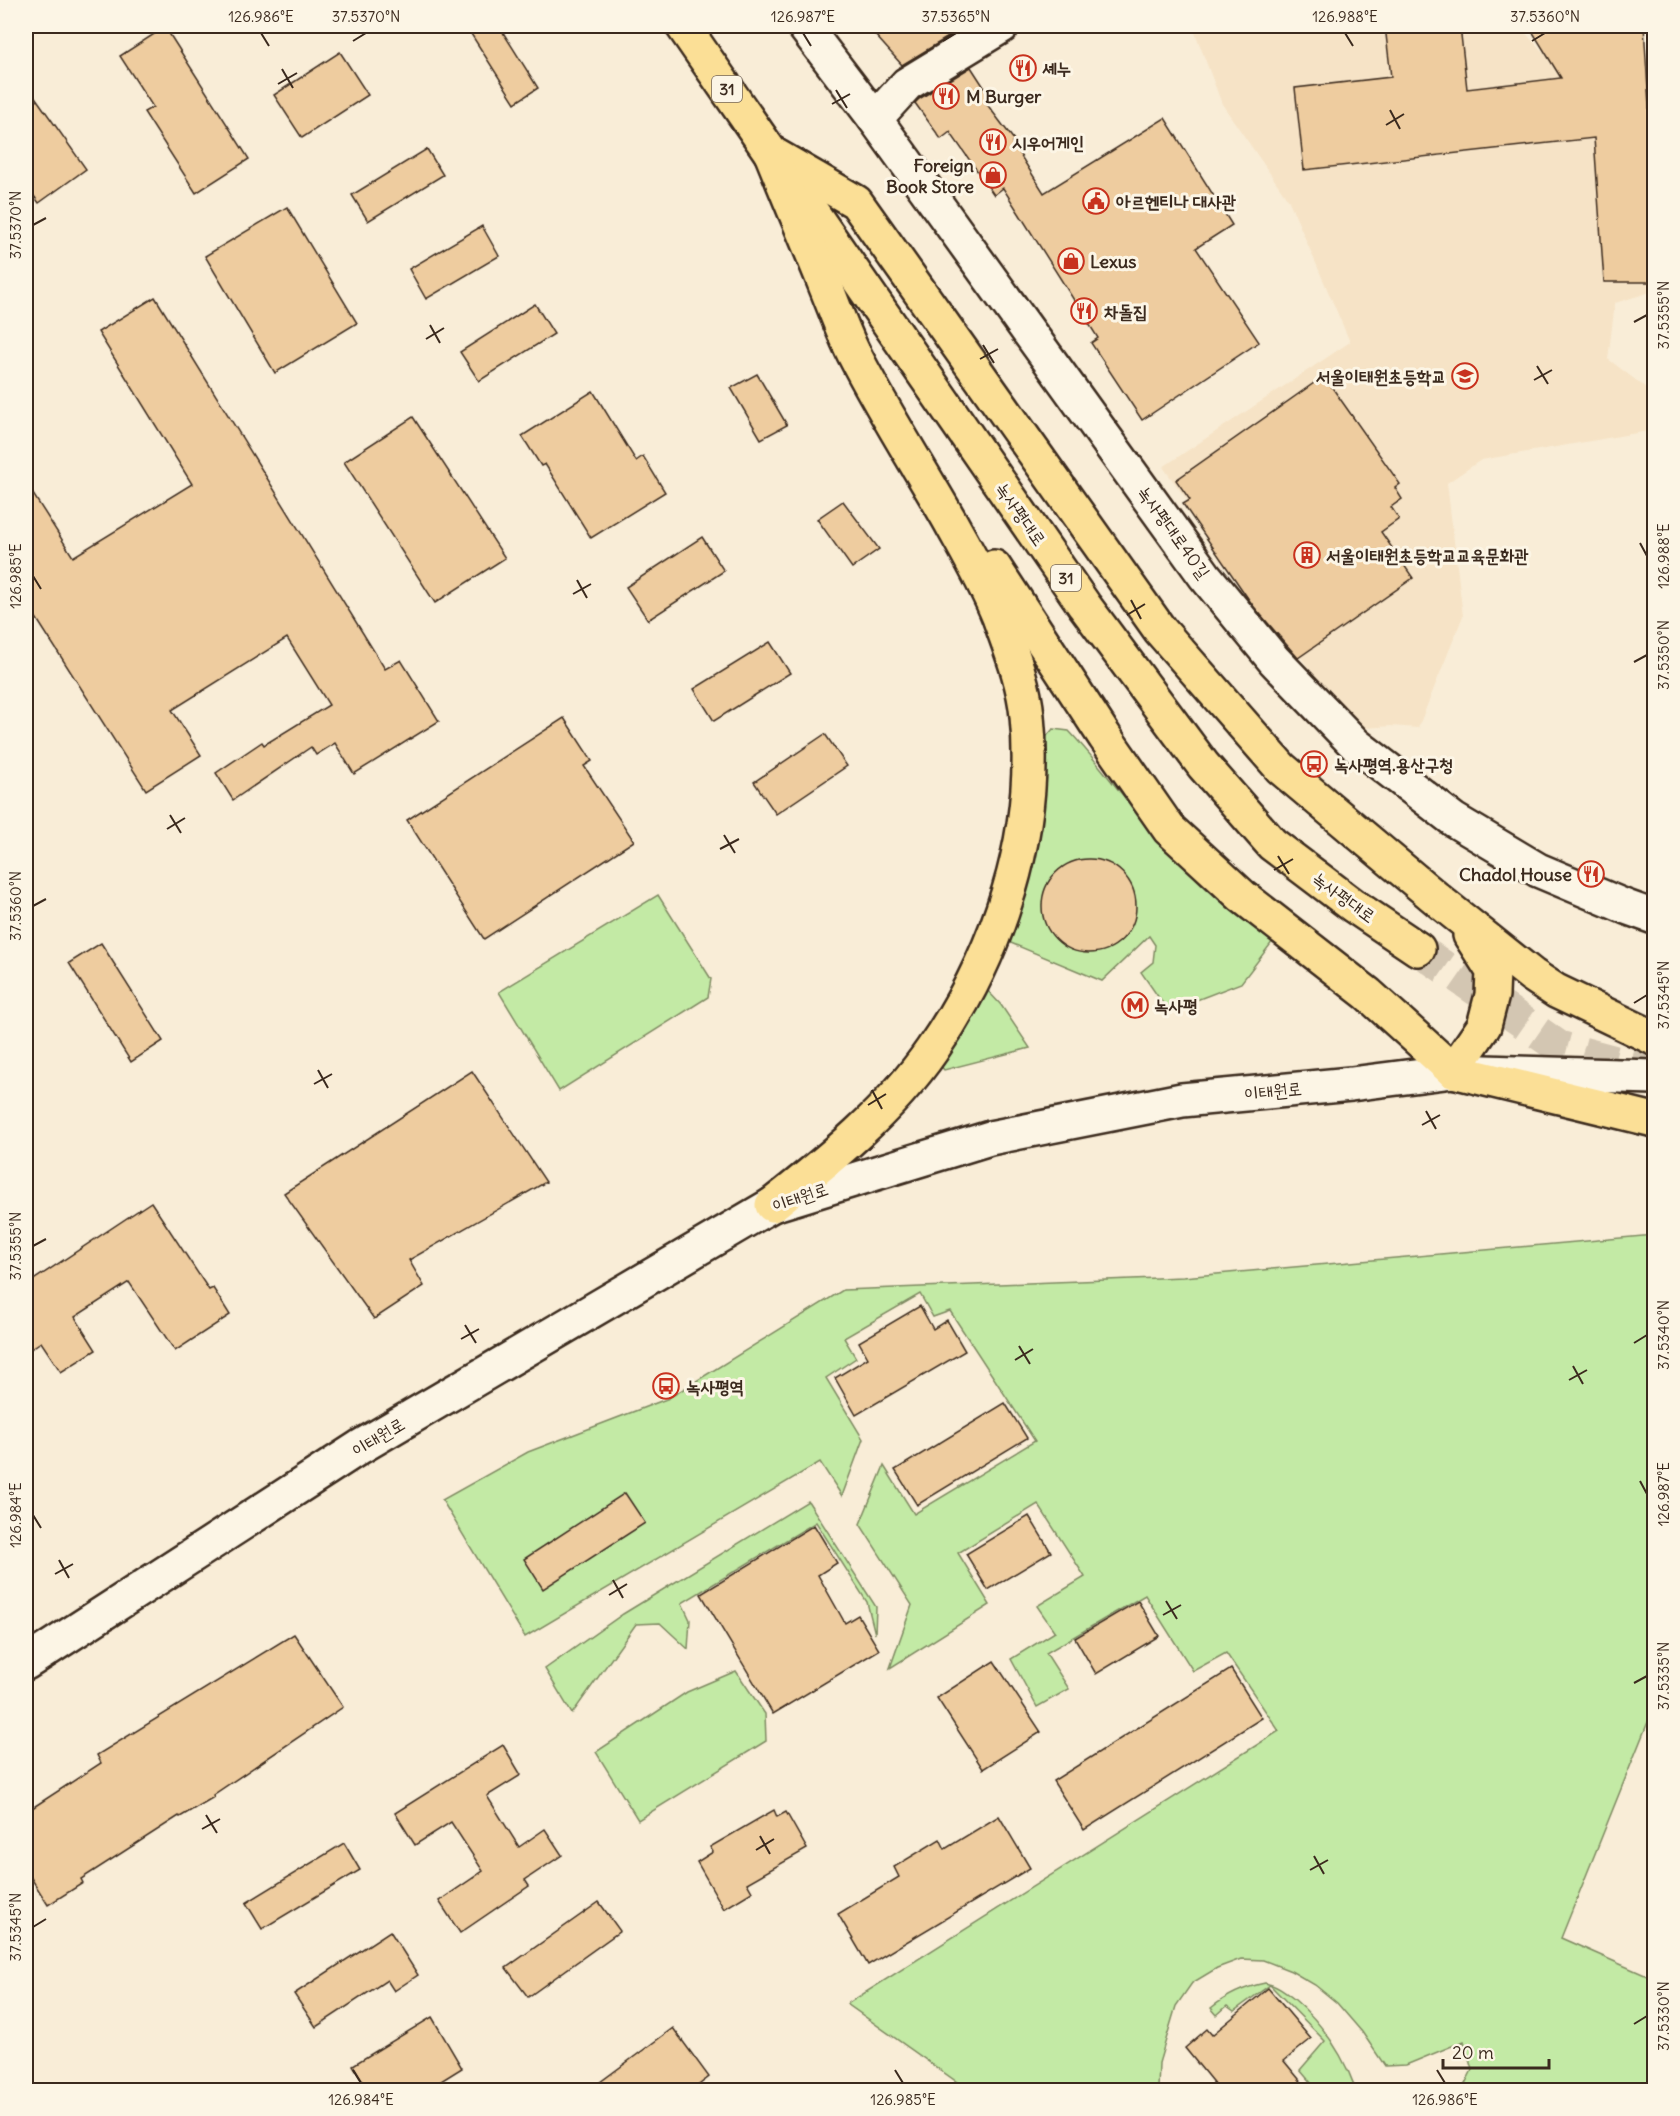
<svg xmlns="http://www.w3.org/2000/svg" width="1680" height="2116" font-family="Delius,'Poor Story',sans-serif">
	<rect width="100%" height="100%" fill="#f9edd7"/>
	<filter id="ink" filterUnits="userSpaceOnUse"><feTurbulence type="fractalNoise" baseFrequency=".0167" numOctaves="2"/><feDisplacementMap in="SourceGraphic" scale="12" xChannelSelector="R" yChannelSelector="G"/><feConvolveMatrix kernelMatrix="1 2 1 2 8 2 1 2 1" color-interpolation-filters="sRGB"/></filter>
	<g filter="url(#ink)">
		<path fill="#f6e3c6" d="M1190 26H1519L1542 51 1654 55V291L1615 303 1608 359 1654 394V430L1481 460 1447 483 1463 616 1418 728 1391 726 1353 729 1163 467 1350 342 1289 201 1222 104 1196 35Z"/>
		<g fill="#c3eaa5" stroke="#7f8a62" stroke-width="1.5">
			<path d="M1053 729 1069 731C1091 754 1110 780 1131 805 1171 856 1218 906 1273 941L1241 983 1168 1011 1141 972 1153 962 1155 945 1149 936 1102 981 1006 941 1046 737Z"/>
			<path d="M658 895 711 979 708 997 559 1091 499 992Z"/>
			<path d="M975 977 1001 1005 1030 1048 944 1070 932 1055Z"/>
			<path d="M1654 1235V1707L1561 1938 1654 1979V2090H1462L1472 2070 1464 2041 1406 2065 1385 2066 1362 2032 1337 2003 1315 1985 1291 1971 1263 1960 1241 1959 1217 1968 1192 1983 1176 2006 1159 2063 1158 2090H1014L960 2084 847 2004 1279 1731 1226 1653 1193 1671 1145 1595 1046 1653 1069 1689 1037 1707 1011 1659 1055 1632 1037 1606 1085 1577 1038 1504 958 1553 990 1605 890 1668 912 1605 860 1524 884 1466 914 1514 1035 1441 950 1311 933 1317 920 1294 844 1338 856 1358 826 1378 863 1439 842 1496 820 1462 525 1637 442 1500 528 1452 669 1398 843 1290 1183 1277Z"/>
			<path d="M808 1501 876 1607 875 1634 867 1602 816 1522 682 1603 690 1620 688 1649 660 1623 636 1624 572 1714 545 1669 623 1614Z"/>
			<path d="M736 1671 765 1714 766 1741 638 1820 596 1752 687 1692Z"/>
			<path d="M1265 1983C1276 1985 1285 1992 1294 1999 1323 2024 1343 2054 1356 2090H1317L1300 2070 1325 2041 1270 1985 1234 2011 1227 2006 1217 2015 1211 2008C1227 1995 1245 1987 1265 1983Z"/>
		</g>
		<g fill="#eecc9f" stroke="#3b2a1e" stroke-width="1.5">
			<path d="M466 26H499L538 88 515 103Z"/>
			<path d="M867 26H943L950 36 902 65Z"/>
			<path d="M1385 26H1460L1467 89 1561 78 1529 26H1644L1654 188V282H1604L1594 138 1304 170 1295 88 1391 77Z"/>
			<path d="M165 27 249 159 196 193 144 112 153 107 120 56Z"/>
			<path d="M340 52 368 95 302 138 274 95Z"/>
			<path d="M971 67 991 98 986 103 1014 140 1012 142 1044 193 1165 118 1232 225 1196 248 1259 342 1142 420 1091 343 1098 338 1003 188 994 195 950 132 941 139 915 103 919 99Z"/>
			<path d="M26 84 86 169 39 203 26 185Z"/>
			<path d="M427 149 443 175 368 221 352 195Z"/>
			<path d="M287 207 357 323 275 373 205 256Z"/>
			<path d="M482 226 499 256 426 299 409 269Z"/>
			<path d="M155 297 385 669 401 660 439 721 354 774 335 743 316 755 311 747 233 800 216 773 262 742 264 745 329 705 287 638 172 710 201 755 146 790 26 602V483L73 557 192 484 98 332Z"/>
			<path d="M535 304 554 334 479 381 460 352Z"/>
			<path d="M757 374 787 425 761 439 731 388Z"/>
			<path d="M1324 376 1400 484 1395 488 1402 499 1391 507 1399 519 1381 532 1413 578 1298 658 1254 607 1183 504 1190 500 1176 480Z"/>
			<path d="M593 391 636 461 643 456 665 492 591 538 545 464 541 466 522 436Z"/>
			<path d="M413 417 505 558 435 603 344 462Z"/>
			<path d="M843 501 879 549 852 568 817 519Z"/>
			<path d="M702 537 724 571 648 620 626 587Z"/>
			<path d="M770 642 790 673 714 721 694 689Z"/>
			<path d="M564 718 592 761 584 766 634 841 484 939 407 820Z"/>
			<path d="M825 734 847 766 776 814 754 782Z"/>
			<circle cx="1089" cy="906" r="47"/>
			<path d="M101 943 163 1041 131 1062 69 963Z"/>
			<path d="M472 1071 546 1182 409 1260 424 1286 374 1319 284 1193Z"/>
			<path d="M151 1202 209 1290 213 1288 230 1315 175 1351 129 1282 75 1317 96 1350 61 1372 41 1342 26 1352V1285Z"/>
			<path d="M920 1306 933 1329 947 1320 965 1351 856 1415 835 1378 868 1358 859 1342Z"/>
			<path d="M1005 1403 1027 1438 917 1505 895 1470Z"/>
			<path d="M625 1493 645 1523 543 1589 524 1559Z"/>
			<path d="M1029 1516 1051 1552 988 1590 966 1554Z"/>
			<path d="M814 1525 837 1563 818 1575 845 1623 858 1615 879 1650 773 1714 701 1594Z"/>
			<path d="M1138 1601 1159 1636 1096 1674 1075 1638Z"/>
			<path d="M294 1634 343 1707 213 1795 214 1797 180 1817 179 1816 81 1879 83 1883 48 1905 26 1870V1812L101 1763 97 1755Z"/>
			<path d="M994 1661 1041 1732 983 1769 937 1698Z"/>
			<path d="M1231 1669 1262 1718 1084 1830 1053 1781Z"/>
			<path d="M503 1745 521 1775 487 1796 519 1847 545 1829 562 1855 525 1880 529 1886 460 1933 439 1901 483 1871 451 1822 415 1845 395 1813Z"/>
			<path d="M774 1810 777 1817 786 1812 807 1849 747 1883 752 1892 724 1909 697 1862 713 1852 710 1847Z"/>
			<path d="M999 1816 1030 1868 868 1965 838 1914 899 1877 894 1867 940 1839 945 1849Z"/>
			<path d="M344 1843 360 1870 262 1929 246 1903Z"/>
			<path d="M599 1902 620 1931 528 1997 506 1968Z"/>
			<path d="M390 1931 418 1975 394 1991 387 1980 316 2027 294 1994Z"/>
			<path d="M1268 1988 1311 2039 1284 2061 1309 2091H1220L1185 2048 1207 2029 1212 2035Z"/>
			<path d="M432 2017 462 2068 425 2091H369L353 2065Z"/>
			<path d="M673 2028 709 2077 691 2091H588Z"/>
		</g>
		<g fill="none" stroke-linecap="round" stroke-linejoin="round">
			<path stroke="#d3c6b2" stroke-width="33" stroke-dasharray="33 16" stroke-linecap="butt" d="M1418 949 1559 1047 1649 1071"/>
			<g stroke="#3b2a1e" stroke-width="38">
				<g id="minor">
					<path d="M804 26 875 119 1205 576 1274 660 1355 744 1454 820 1538 870 1626 907 1654 917"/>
					<path d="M875 119 907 84 1002 26"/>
				</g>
			</g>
			<g stroke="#3b2a1e" stroke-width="38">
				<path id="secondary" d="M26 1663 360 1447 772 1205 990 1138 1182 1100 1351 1084 1453 1071 1654 1077"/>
			</g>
			<g stroke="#3b2a1e" stroke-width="38">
				<g id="primary">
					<path d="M683 26 1084 605 1203 765 1272 844 1354 906 1418 949"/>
					<path d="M771 153 856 202 1160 630 1281 768 1443 904 1532 975 1556 991 1654 1038"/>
					<path d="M771 153C789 198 808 242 826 287 835 309 843 332 854 354 883 411 918 465 950 521 967 552 986 584 999 617 1010 648 1024 682 1027 716 1039 833 998 955 932 1050 890 1111 829 1160 772 1205"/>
					<path d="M994 567 1105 737 1169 829 1242 896 1368 994 1453 1071 1654 1120"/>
					<path d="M1453 1071 1484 1026 1492 995 1493 971 1470 935"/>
				</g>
			</g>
			<use href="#minor" stroke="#fcf5e5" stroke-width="33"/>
			<use href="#secondary" stroke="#fcf5e5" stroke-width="33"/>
			<use href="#primary" stroke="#fbdf96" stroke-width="33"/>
		</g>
	</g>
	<path fill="none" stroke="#3b2a1e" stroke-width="2" d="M261 33 269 46M803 33 811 46M1345 33 1353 46M353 41 366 33M943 41 956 33M1532 41 1545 33M282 69 293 88M278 84 297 73M836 90 847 108M832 104 850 94M1390 110 1400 129M1386 125 1404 114M33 225 46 218M1634 322 1647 315M430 325 440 343M426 339 444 328M983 345 994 363M980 359 998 349M1537 366 1548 384M1534 380 1552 370M1640 543 1647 556M33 576 41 589M577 580 587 598M573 594 591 584M1131 600 1141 619M1127 615 1145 604M1634 662 1647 655M170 815 181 833M167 829 185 818M724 835 735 853M720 849 739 839M1278 856 1289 874M1274 870 1293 859M33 906 46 899M1634 1003 1647 995M318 1070 328 1088M314 1084 332 1074M872 1090 882 1109M868 1105 886 1094M1426 1111 1436 1129M1422 1125 1440 1115M33 1246 46 1239M465 1325 476 1343M461 1339 479 1329M1634 1343 1647 1335M1019 1346 1030 1364M1015 1360 1033 1349M1573 1366 1583 1384M1569 1380 1587 1370M1640 1481 1647 1494M33 1515 41 1528M59 1560 69 1578M55 1574 73 1564M613 1580 623 1598M609 1595 627 1584M1166 1601 1177 1619M1163 1615 1181 1605M1634 1683 1647 1676M206 1815 217 1833M202 1829 220 1819M760 1836 770 1854M756 1850 774 1839M1314 1856 1324 1874M1310 1870 1328 1860M33 1927 46 1919M1634 2024 1647 2016M353 2070 361 2083M895 2070 903 2083M1437 2070 1445 2083"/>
	<defs>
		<g id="restaurant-ring" transform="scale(1.35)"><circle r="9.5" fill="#fcf5e5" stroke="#c8321e" stroke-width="1.5"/><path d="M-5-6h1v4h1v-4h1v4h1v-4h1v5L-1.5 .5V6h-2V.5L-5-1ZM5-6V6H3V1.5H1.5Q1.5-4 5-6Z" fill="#c8321e"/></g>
		<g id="shop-ring" transform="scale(1.35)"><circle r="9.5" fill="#fcf5e5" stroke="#c8321e" stroke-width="1.5"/><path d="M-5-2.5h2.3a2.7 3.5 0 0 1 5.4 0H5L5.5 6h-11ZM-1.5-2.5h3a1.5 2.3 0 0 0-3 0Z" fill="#c8321e"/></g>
		<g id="civic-ring" transform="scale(1.35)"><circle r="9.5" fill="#fcf5e5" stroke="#c8321e" stroke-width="1.5"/><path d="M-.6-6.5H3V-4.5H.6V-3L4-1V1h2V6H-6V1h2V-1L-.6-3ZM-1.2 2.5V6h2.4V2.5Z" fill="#c8321e"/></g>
		<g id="school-ring" transform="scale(1.35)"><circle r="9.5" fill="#fcf5e5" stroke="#c8321e" stroke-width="1.5"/><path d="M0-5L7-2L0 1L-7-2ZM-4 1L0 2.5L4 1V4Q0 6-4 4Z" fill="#c8321e"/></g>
		<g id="building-ring" transform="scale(1.35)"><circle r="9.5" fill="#fcf5e5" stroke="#c8321e" stroke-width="1.5"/><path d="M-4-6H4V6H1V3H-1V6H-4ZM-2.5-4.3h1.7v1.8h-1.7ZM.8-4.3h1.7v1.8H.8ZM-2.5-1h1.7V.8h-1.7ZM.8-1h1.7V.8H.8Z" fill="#c8321e"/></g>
		<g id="bus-ring" transform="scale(1.35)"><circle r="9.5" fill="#fcf5e5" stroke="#c8321e" stroke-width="1.5"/><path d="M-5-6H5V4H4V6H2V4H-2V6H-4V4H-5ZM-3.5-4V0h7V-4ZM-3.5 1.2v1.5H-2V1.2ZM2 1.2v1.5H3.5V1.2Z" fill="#c8321e"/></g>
		<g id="metro-ring" transform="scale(1.35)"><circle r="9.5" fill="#fcf5e5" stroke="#c8321e" stroke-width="1.5"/><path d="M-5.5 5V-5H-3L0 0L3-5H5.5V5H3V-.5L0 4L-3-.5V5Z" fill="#c8321e"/></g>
	</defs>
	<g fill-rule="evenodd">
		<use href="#restaurant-ring" x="1023" y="68"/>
		<use href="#restaurant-ring" x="946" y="96"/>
		<use href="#restaurant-ring" x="993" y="142"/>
		<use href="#shop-ring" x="993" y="175"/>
		<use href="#civic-ring" x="1096" y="201"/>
		<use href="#shop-ring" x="1071" y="261"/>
		<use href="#restaurant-ring" x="1084" y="311"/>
		<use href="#school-ring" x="1465" y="376"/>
		<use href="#building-ring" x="1307" y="555"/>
		<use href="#bus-ring" x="1314" y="764"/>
		<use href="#restaurant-ring" x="1591" y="874"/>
		<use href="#metro-ring" x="1135" y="1005"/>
		<use href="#bus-ring" x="666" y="1386"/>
	</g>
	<g text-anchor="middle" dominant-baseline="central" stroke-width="6" stroke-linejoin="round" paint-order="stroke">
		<g fill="#fcf5e5" stroke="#75675a" stroke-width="1.5">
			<rect x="712" y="76" width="30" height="26" rx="4.5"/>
			<rect x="1051" y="565" width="30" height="26" rx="4.5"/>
		</g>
		<g font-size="16" font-weight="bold" fill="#3b2a1e">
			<text x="727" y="89">31</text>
			<text x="1066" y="578">31</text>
		</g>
		<g font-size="18" font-weight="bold" fill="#3b2a1e" stroke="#fcf5e5" text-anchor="start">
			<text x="1042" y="68">셰누</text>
			<text x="966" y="96">M Burger</text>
			<text x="1012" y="142">시우어게인</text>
			<text x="974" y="165" text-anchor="end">Foreign<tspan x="974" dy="21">Book Store</tspan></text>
			<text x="1116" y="201">아르헨티나 대사관</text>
			<text x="1090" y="261">Lexus</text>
			<text x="1104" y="311">차돌집</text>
			<text x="1446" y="376" text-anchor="end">서울이태원초등학교</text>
			<text x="1326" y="555">서울이태원초등학교교육문화관</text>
			<text x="1334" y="764">녹사평역.용산구청</text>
			<text x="1572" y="874" text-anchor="end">Chadol House</text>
			<text x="1154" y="1005">녹사평</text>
			<text x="686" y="1386">녹사평역</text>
		</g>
		<g font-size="18" fill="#3b2a1e" stroke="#fcf5e5">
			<text transform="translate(1021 514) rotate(55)">녹사평대로</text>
			<text transform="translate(1174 532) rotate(54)">녹사평대로40길</text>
			<text transform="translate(1344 897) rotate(36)">녹사평대로</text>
			<text transform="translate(1273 1091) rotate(-6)">이태원로</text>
			<text transform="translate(800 1197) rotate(-19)">이태원로</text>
			<text transform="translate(378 1437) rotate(-31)">이태원로</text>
		</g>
	</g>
	<rect width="1680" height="2116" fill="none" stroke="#fcf5e5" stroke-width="66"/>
	<path d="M1443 2059v9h106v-9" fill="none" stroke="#3b2a1e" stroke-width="3"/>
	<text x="1452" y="2059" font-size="18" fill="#3b2a1e" stroke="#fcf5e5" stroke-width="4.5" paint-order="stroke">20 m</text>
	<rect x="33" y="33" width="1614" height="2050" fill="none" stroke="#3b2a1e" stroke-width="2"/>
	<g font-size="15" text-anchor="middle" fill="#3b2a1e">
		<text x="261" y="22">126.986°E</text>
		<text x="366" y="22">37.5370°N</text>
		<text x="803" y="22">126.987°E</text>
		<text x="956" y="22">37.5365°N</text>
		<text x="1345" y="22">126.988°E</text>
		<text x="1545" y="22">37.5360°N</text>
		<text transform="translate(16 225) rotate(-90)" y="5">37.5370°N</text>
		<text transform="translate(1664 315) rotate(-90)" y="5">37.5355°N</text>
		<text transform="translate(1664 556) rotate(-90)" y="5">126.988°E</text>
		<text transform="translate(16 576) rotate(-90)" y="5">126.985°E</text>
		<text transform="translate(1664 655) rotate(-90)" y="5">37.5350°N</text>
		<text transform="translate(16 906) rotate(-90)" y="5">37.5360°N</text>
		<text transform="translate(1664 995) rotate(-90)" y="5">37.5345°N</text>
		<text transform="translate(16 1246) rotate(-90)" y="5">37.5355°N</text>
		<text transform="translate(1664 1335) rotate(-90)" y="5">37.5340°N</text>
		<text transform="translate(1664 1494) rotate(-90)" y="5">126.987°E</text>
		<text transform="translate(16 1515) rotate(-90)" y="5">126.984°E</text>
		<text transform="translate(1664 1676) rotate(-90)" y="5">37.5335°N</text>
		<text transform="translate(16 1927) rotate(-90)" y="5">37.5345°N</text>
		<text transform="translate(1664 2016) rotate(-90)" y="5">37.5330°N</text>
		<text x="361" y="2105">126.984°E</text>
		<text x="903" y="2105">126.985°E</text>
		<text x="1445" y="2105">126.986°E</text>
	</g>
</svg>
